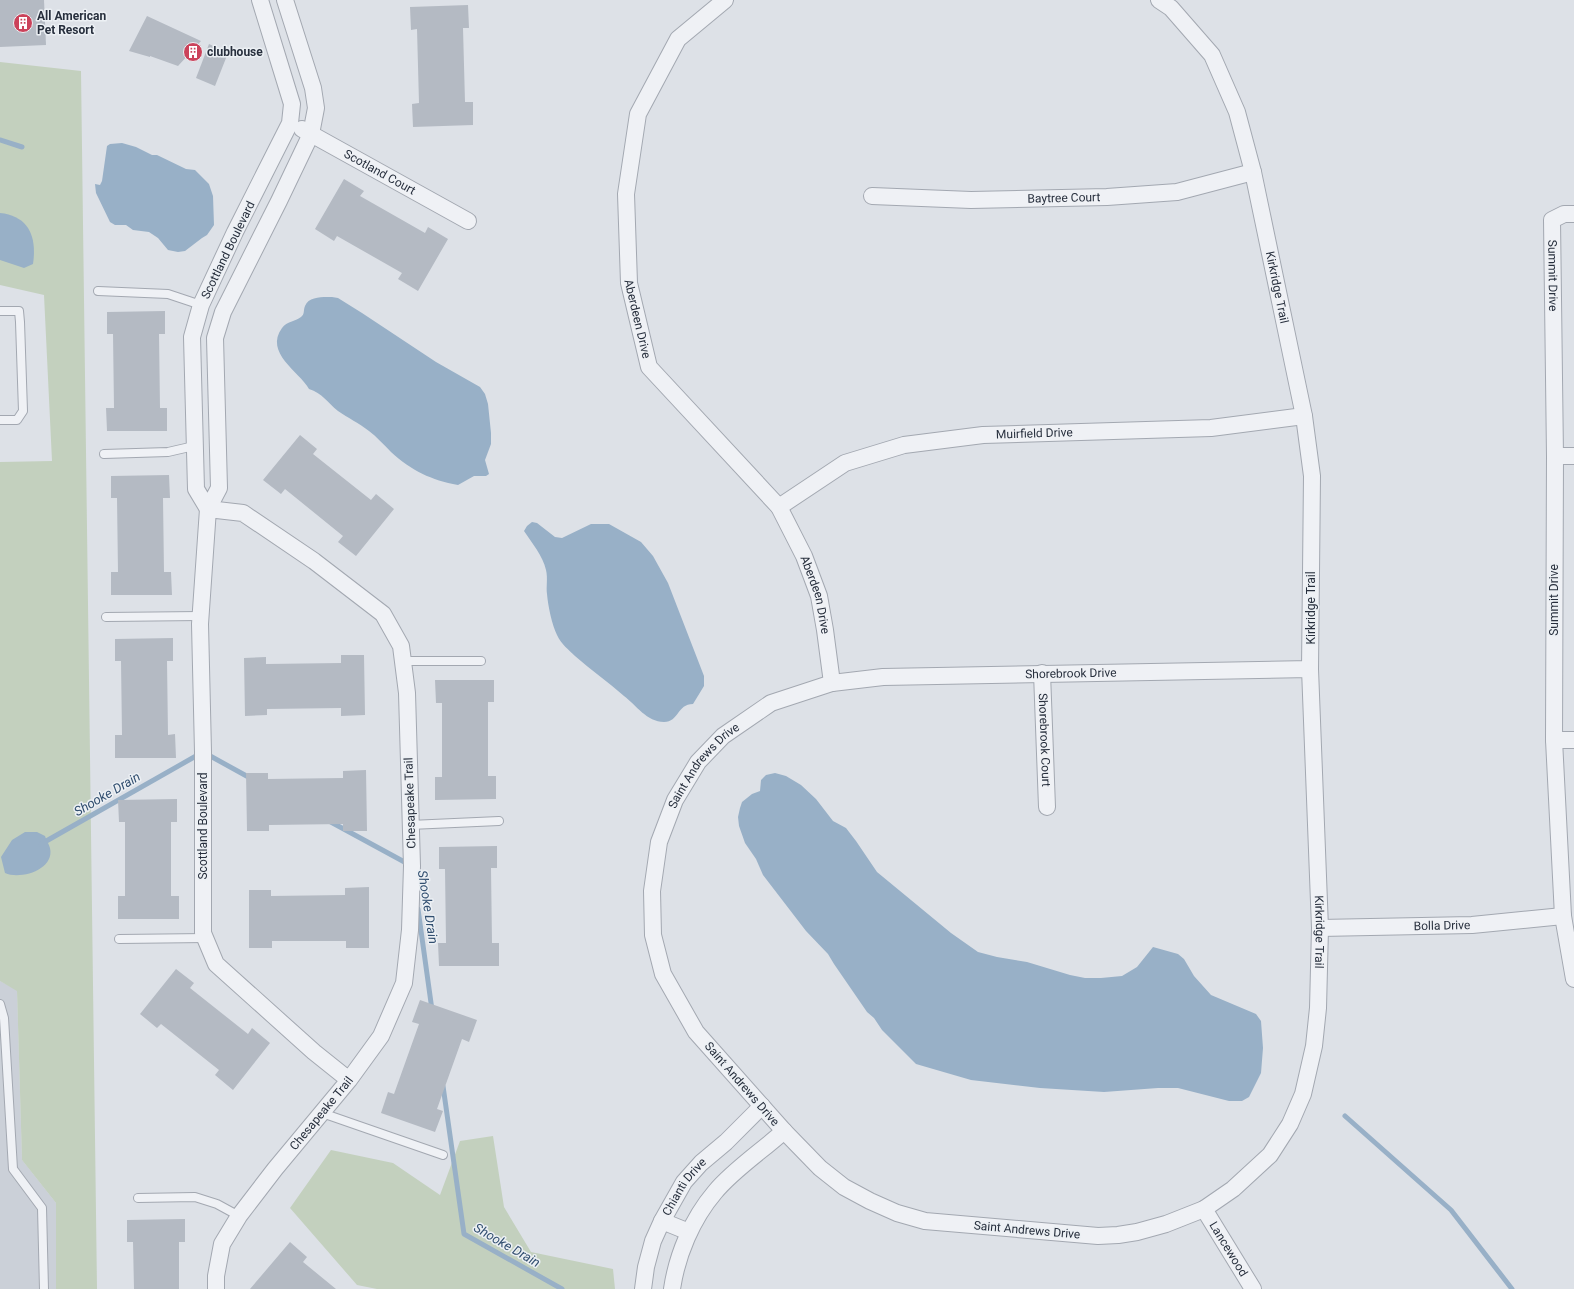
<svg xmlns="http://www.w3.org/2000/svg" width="1574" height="1289" font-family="Roboto,sans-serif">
	<rect width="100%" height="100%" fill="#dde1e7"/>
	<path fill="#cbd0d8" d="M0 981 17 990 22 1160 56 1203V1289H0Z"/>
	<g fill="#c3d0be">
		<path d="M0 62 81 71 97 1289H56V1203L22 1160 17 991 0 981V462L52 461 44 295 0 285Z"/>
		<path d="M493 1136 504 1207 531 1252 613 1269 615 1289H377L357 1285 290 1208 331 1150 393 1163 440 1195 460 1141Z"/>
	</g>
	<g fill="#98b0c7">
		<path d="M122 143 136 147 152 155H157L186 169 195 170 209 184 213 196 214 225 207 235 202 238 185 251 178 252 168 250 158 238 149 232 133 230 126 225H115L110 222 96 193 95 184 100 185 102 181 107 146 110 144Z"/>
		<path d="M0 213C29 216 37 237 33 264L24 268 0 260Z"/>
		<path d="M332 297 338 298 362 313 436 362 480 387 485 394 488 404 491 433V444L485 460 489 474 486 476H474L458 485C431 480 412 471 391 452 384 445 377 437 369 431 359 423 348 418 338 411 328 403 322 393 309 389 299 371 264 353 282 328 287 321 295 322 301 317 305 314 303 311 305 306 309 296 323 297 332 297Z"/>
		<path d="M532 522 537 523 555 537 562 538 591 524H609L641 542 653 556 668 583 704 676V686L693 704C677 704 679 722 664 722 647 722 636 705 624 696 608 682 591 670 575 656 569 650 561 644 557 635 552 625 548 606 547 594 546 587 548 578 546 570 543 556 532 543 524 531L527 526Z"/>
		<path d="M775 773 786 776 801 785 816 799 833 821 846 828 856 841 877 872 951 933 978 952 997 957 1027 962 1070 975 1085 978H1101L1122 976 1137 967 1153 947 1178 954 1184 959 1194 976 1211 995 1256 1014 1261 1021 1263 1048 1261 1073 1249 1097 1242 1101H1229L1178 1088H1158L1104 1092 1040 1088 971 1080 916 1064 882 1030 874 1018 867 1012 834 964 828 954 806 931 763 875 756 859 745 843 739 826 738 817 740 808 742 802 752 794 760 791 761 780 766 775Z"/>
		<path d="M25 832H37L45 836C46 840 49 844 50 848 55 870 20 880 5 873L1 857 12 840Z"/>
	</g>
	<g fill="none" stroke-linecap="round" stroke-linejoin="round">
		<g stroke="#98b0c7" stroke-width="5">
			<path d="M0 140 22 147"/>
			<path d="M329 821 410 865"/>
			<path d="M41 844 203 752 252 779"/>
			<path d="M418 909 432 1010"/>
			<path d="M443 1086 464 1234 562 1289"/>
			<path d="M1345 1116 1451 1210 1512 1289"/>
		</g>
	</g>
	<g fill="#b4bac3">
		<path d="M0 0H44L46 45 0 47Z"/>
		<path d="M468 5 469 28H463L465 102H473V125L413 127 412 104 419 103 417 29 411 30 410 7Z"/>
		<path d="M147 16 201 41 178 66 150 56V57L129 51Z"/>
		<path d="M209 44 228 53 215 86 196 78Z"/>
		<path d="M344 179 364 191 360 196 425 233 428 227 448 239 418 291 398 279 402 273 337 236 334 241 315 229Z"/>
		<path d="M165 311V334H159L160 408H167V431H107L106 408H114L113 334H107V312Z"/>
		<path d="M300 435 317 449 313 454 371 500 376 494 394 509 356 556 338 542 343 536 285 489 281 494 263 480Z"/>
		<path d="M169 475 170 498H163L164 572H171L172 595H111V572H118L117 498H111V476Z"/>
		<path d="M173 638V661H167L168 735 175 734 176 758H115V735H122L121 661H115V639Z"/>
		<path d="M341 655H364L365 715 341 716V708L267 709V715L245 716 244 658 266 657V664L341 663Z"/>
		<path d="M435 680H494V702H488V776H496V799L435 800V777H442V703H436Z"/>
		<path d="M366 770 367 831H343V824L269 825V831H247L246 773H268V779L343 778V771Z"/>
		<path d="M177 799V822H171V896H179V919H118V896H125V822H119L118 800Z"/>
		<path d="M497 846V868H491L492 943H499V966H439L438 943H446L445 869H439V847Z"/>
		<path d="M369 887V948H346V941H272V948H249V890H271V896L345 895V888Z"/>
		<path d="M176 969 194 983 190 988 248 1034 252 1028 270 1043 233 1090 215 1075 219 1070 161 1024 157 1028 140 1014Z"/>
		<path d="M420 1000 477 1020 469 1042 462 1039 437 1109 443 1111 435 1132 381 1113 388 1092 394 1094 419 1024 412 1022Z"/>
		<path d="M185 1219V1242H179V1289H134L133 1242H127V1220Z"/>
		<path d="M290 1242 307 1257 303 1262 336 1289H250Z"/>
	</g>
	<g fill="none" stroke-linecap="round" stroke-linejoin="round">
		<g stroke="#a3a8b1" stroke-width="10">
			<g id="lane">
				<path d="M98 291 168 294 201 305"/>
				<path d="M0 311H19L20 322 23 411 17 420H0"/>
				<path d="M104 454 168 452 194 446"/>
				<path d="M106 617 200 616"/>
				<path d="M402 661H481"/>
				<path d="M410 825 499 821"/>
				<path d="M119 939 206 938"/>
				<path d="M0 1004 4 1018 13 1169 42 1208 44 1289"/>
				<path d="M322 1113 443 1155"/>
				<path d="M138 1198 195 1197 217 1204 239 1216"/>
			</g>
		</g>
		<g stroke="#a3a8b1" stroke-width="18">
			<g id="street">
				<path d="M260 0 292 104 290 123 235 232 201 305 192 337 196 489 208 509 219 488 215 338 223 312 279 201 311 134 316 108 313 88 285 0"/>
				<path id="s1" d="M725 0 678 39 638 114 626 194 629 283 649 367 779 507 804 556 819 596 825 630 832 683"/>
				<path id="s2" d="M1159 0 1171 8 1212 55 1237 112 1253 172 1304 416 1312 476 1310 669 1320 928 1318 1008 1314 1046 1303 1094 1290 1124 1270 1155 1233 1189 1204 1209 1166 1224 1137 1232 1118 1235 1098 1236 925 1221 897 1213 870 1201 844 1187 820 1168 784 1131 696 1032 663 974 653 935 652 891 659 842 675 800 698 762 723 736 771 703 832 683 883 677 1310 669"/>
				<path id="s3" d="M302 129 468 221"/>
				<path id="s4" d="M872 196 971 200 1107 197 1177 192 1253 172"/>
				<path id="s5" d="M1574 214H1564L1552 220 1555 456 1554 740 1563 916 1574 979"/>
				<path d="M1555 456H1574"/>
				<path id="s6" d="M779 507 845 463 904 445 983 435 1211 428 1304 416"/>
				<path id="s7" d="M1042 673 1047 807"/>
				<path d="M1554 740H1574"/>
				<path id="s8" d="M1320 928 1472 925 1563 916"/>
				<path id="s9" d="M1204 1209 1253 1289"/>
				<path d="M662 1221 689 1232"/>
				<path id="s10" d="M216 1289V1276L222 1244 239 1216 275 1169 349 1080 381 1036 404 983 410 930 412 866 407 693 401 646 383 614 314 561 243 513 208 509 200 624 203 752V933L216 964 314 1052 349 1080"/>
				<path id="s11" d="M643 1289 646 1267 653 1241 662 1221 684 1182 701 1163 726 1142 762 1106"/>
				<path d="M672 1289C677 1255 692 1219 715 1192 733 1170 762 1151 784 1131"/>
			</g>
		</g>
		<use href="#lane" stroke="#eff1f5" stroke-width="8"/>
		<use href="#street" stroke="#eff1f5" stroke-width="16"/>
	</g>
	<defs>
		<g id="building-disc" transform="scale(1)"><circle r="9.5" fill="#cb425a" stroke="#ecf0f4"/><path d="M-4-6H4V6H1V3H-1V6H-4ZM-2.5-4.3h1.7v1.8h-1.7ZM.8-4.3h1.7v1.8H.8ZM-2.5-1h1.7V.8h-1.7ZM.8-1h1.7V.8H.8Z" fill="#fff"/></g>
	</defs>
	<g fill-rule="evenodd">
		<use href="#building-disc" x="23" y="23"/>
		<use href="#building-disc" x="193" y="52"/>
	</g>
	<g text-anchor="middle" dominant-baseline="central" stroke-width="3" stroke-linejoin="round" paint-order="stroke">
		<g font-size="12" font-weight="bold" fill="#272f3d" stroke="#ecf0f4" text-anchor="start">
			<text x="37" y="16">All American<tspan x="37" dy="14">Pet Resort</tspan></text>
			<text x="207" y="52">clubhouse</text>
		</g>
		<g font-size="12" fill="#272f3d" stroke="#ecf0f4">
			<text stroke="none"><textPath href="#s3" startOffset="89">Scotland Court</textPath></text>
			<text stroke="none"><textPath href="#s4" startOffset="192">Baytree Court</textPath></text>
			<text transform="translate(228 250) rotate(-64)">Scottland Boulevard</text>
			<text stroke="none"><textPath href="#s5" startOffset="79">Summit Drive</textPath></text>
			<text stroke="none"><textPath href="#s2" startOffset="319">Kirkridge Trail</textPath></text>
			<text stroke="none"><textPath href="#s1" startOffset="353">Aberdeen Drive</textPath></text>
			<text stroke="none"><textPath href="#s6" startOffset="272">Muirfield Drive</textPath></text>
			<text stroke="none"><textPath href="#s1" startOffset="689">Aberdeen Drive</textPath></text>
			<text transform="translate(1554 600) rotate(-90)">Summit Drive</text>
			<text transform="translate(1311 608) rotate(-90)">Kirkridge Trail</text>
			<text stroke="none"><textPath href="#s2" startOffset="2560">Shorebrook Drive</textPath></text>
			<text stroke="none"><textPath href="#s7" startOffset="67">Shorebrook Court</textPath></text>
			<text stroke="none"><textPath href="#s2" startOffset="2163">Saint Andrews Drive</textPath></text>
			<text transform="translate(410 803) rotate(-92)">Chesapeake Trail</text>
			<text transform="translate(203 826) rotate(-90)">Scottland Boulevard</text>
			<text stroke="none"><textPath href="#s8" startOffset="122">Bolla Drive</textPath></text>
			<text stroke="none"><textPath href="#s2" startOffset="967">Kirkridge Trail</textPath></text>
			<text transform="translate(742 1084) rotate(49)">Saint Andrews Drive</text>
			<text stroke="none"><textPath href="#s10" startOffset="210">Chesapeake Trail</textPath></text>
			<text stroke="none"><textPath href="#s11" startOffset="112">Chianti Drive</textPath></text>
			<text transform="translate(1027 1230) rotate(5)">Saint Andrews Drive</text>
			<text stroke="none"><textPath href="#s9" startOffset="47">Lancewood</textPath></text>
		</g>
		<g font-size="13" font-style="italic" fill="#324f70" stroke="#ecf0f4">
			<text transform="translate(107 794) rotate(-30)">Shooke Drain</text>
			<text transform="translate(428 907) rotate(81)">Shooke Drain</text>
			<text transform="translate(507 1245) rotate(30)">Shooke Drain</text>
		</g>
	</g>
</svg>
